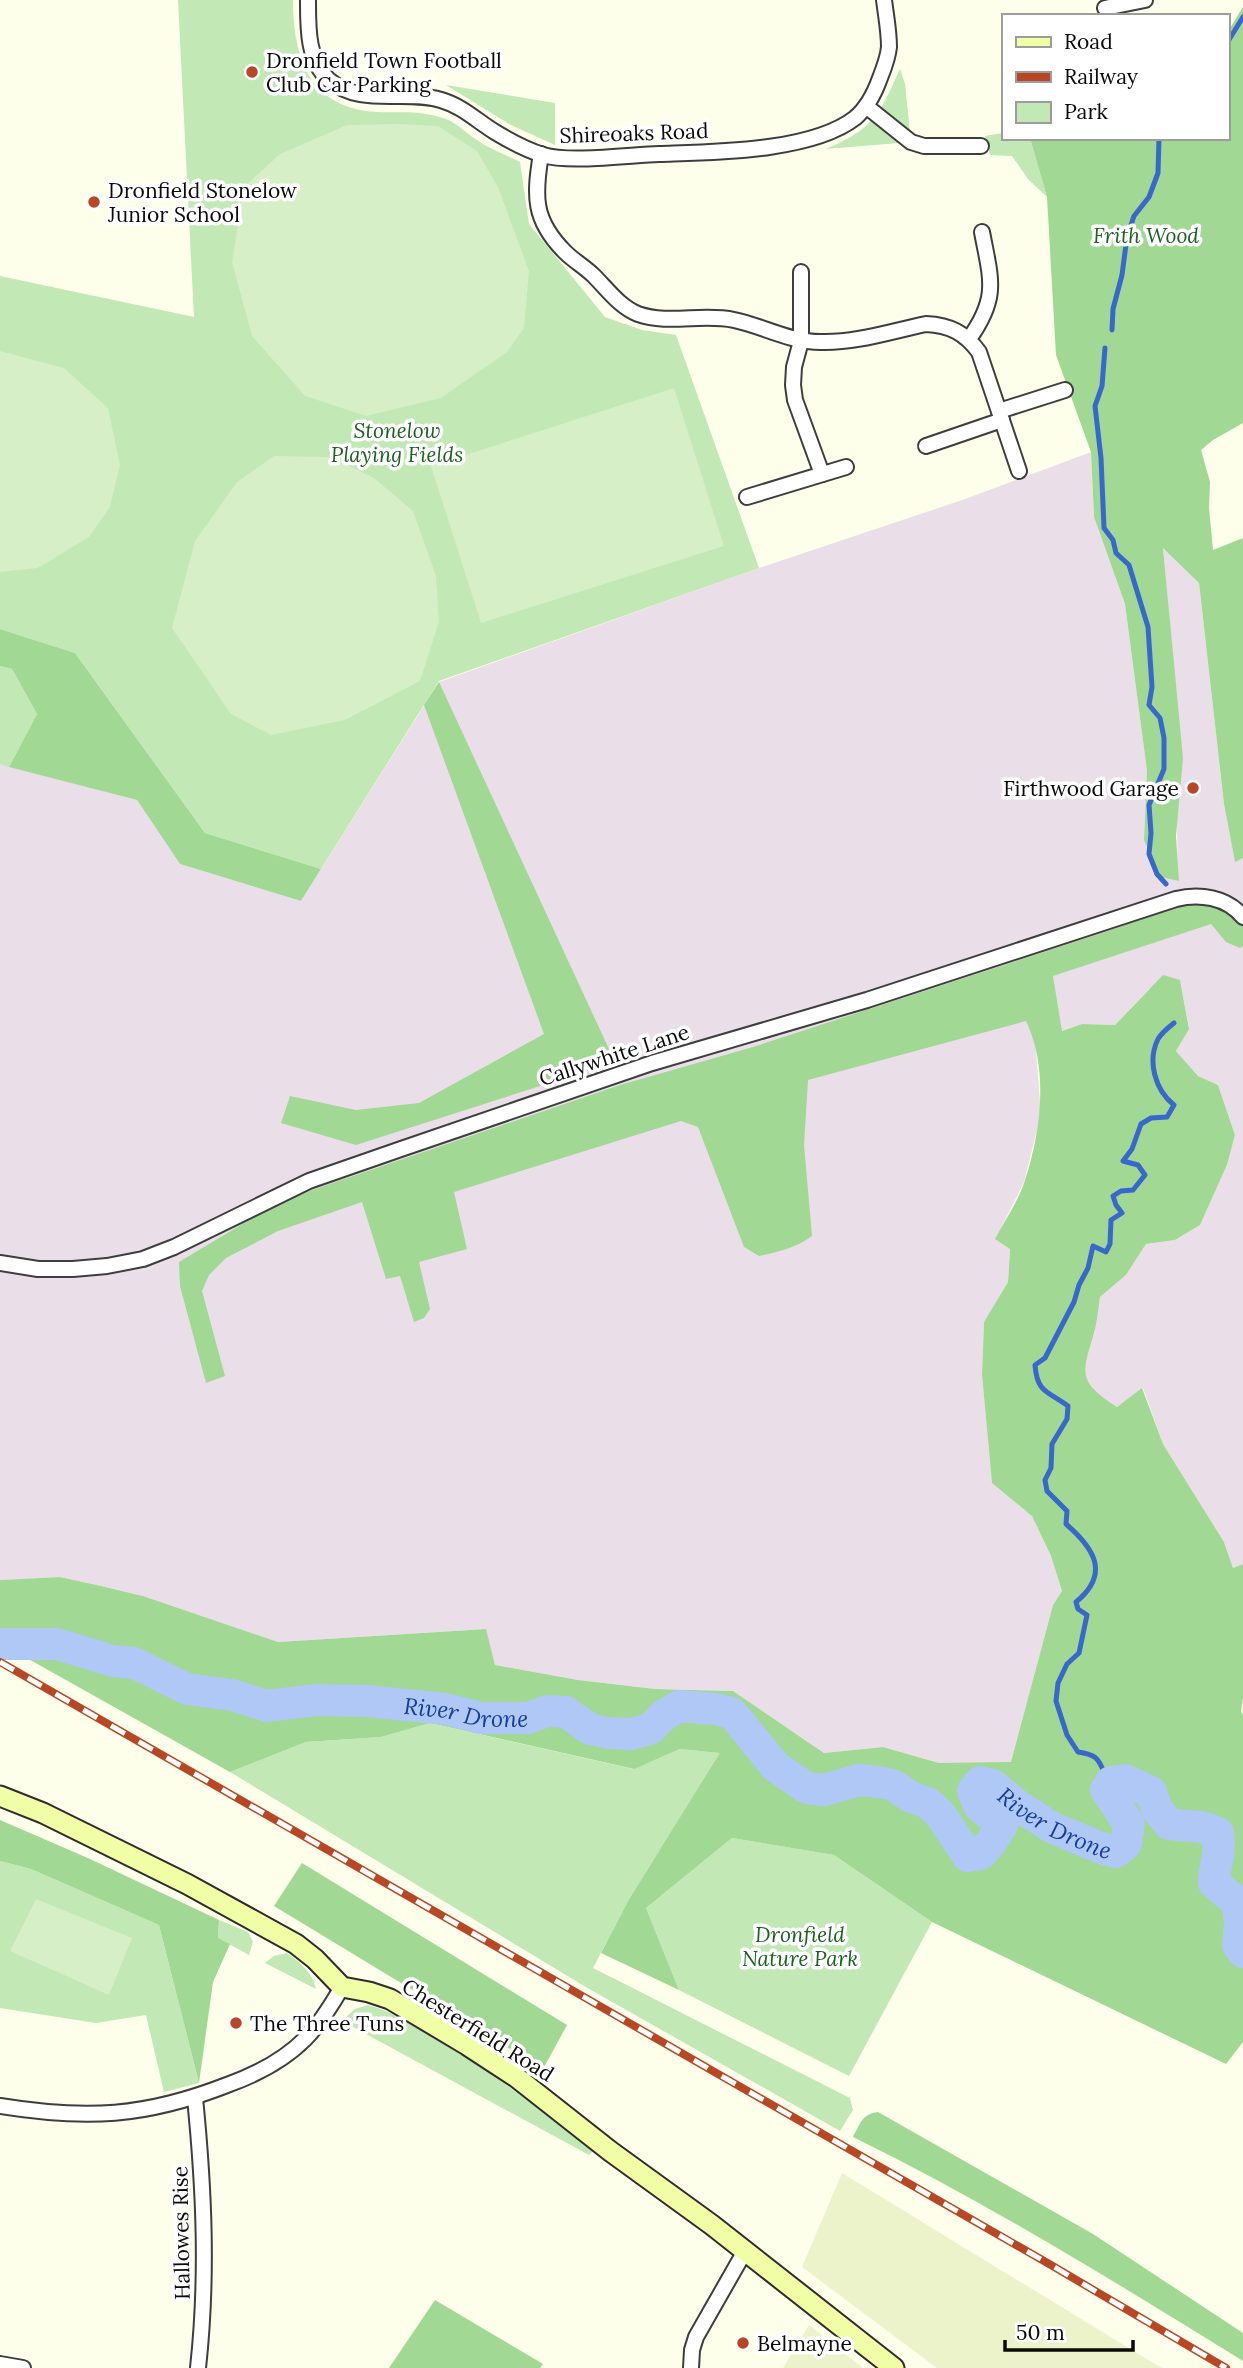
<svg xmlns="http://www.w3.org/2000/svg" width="1243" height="2368" font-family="Lora,serif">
	<rect width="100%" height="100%" fill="#fdffea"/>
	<path fill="#eadfe8" d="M1091 452 1094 517 1125 604 1147 771 1144 840 1178 881 1174 670 1163 547 1199 583 1224 804 1235 861 1243 858V1564L1233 1568 1224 1542 1163 1444 1143 1388 1117 1407 1094 1392 1084 1375 1087 1352 1094 1335 1100 1297 1126 1275 1146 1244 1175 1240 1200 1225 1227 1165 1235 1135 1218 1085 1198 1076 1176 1051 1189 1028 1180 980 1149 989 1115 1025 1082 1024 1035 1040 1041 1114 1024 1182 996 1238 1010 1248 1008 1282 984 1323 982 1375 992 1482 1032 1516 1051 1556 1062 1591 1053 1605 1011 1763H939L883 1747 824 1753 733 1691 655 1689 578 1680 495 1665 485 1629 278 1642 143 1596 101 1586 60 1577 0 1580V764L137 800 180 864 301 901 439 682 759 568 965 499Z"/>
	<g fill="#ecf3cb">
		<path d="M842 2173 1137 2353 1162 2368H937L802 2267Z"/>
		<path d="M809 2325 863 2368H783Z"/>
	</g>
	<g fill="#c1e8b5">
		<path d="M178 0H293C293 59 310 109 378 112 404 113 419 110 446 119 457 123 467 134 477 140 490 149 506 155 520 162L529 224 605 317 642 330 676 335 759 568 439 681 321 869 205 833 75 653 0 629V276L194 317Z"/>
		<path d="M900 69 905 84 911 142 826 149C875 128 879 115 900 69Z"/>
		<path d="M446 85 555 103V145L511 125Z"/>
		<path d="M1003 133V138H1030L1047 197 1028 179 1012 156 990 155 985 136Z"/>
		<path d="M0 666 12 669 37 714 9 767 0 764Z"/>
		<path d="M430 1723 633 1769 680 1749 721 1753 628 1901 593 1968 850 2098 853 2110 840 2131 584 1986 230 1772 306 1742 381 1737Z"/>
		<path d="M732 1838 834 1855 932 1922 849 2076 679 1990 646 1908Z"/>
		<path d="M0 1861 31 1869 159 1925 199 2083 164 2092 146 2015 96 2023 0 2008Z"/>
		<path d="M219 1920 248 1932 253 1942 249 1955 218 1938Z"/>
		<path d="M287 1953C301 1963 312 1972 316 1989L265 1963 274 1956Z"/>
		<path d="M368 2005C403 2015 433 2035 463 2055 508 2085 551 2117 594 2150L589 2155 342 2021 355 2009Z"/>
	</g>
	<g fill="#a0d894">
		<path d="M1243 7V423L1213 440 1201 450 1210 482 1209 508 1213 550 1243 538V858L1235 862 1224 804 1199 583 1163 548 1183 758 1176 836 1179 881 1161 877 1144 840 1147 771 1125 604 1094 517 1091 452 1056 355 1047 197 1030 138H1227V33Z"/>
		<path d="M0 629 75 653 205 833 321 869 301 901 180 864 137 800 9 767 37 714 12 669 0 666Z"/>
		<path d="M439 682 615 1062 356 1145 281 1123 290 1096 356 1110 419 1103 544 1034 424 705Z"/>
		<path d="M1204 904 1232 911 1243 927V946L1240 948 1226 942 1211 924 1053 976 1062 1031 1082 1024 1115 1025 1163 975 1180 980 1189 1029 1176 1051 1198 1076 1218 1085 1235 1135 1227 1165 1200 1225 1175 1240 1146 1244 1126 1275 1100 1297C1098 1310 1097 1324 1093 1337 1080 1377 1081 1383 1117 1407L1142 1388 1163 1444 1224 1542 1233 1568 1243 1564V1698L1241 1712 1243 1714V2042L1226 2064 932 1922 834 1855 732 1838 646 1908 679 1990 601 1953 628 1901 720 1753 680 1749 634 1769 430 1723 381 1737 306 1742 230 1772 0 1643V1580L60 1577 101 1586 143 1596 278 1642 486 1629 495 1665 578 1680 655 1689 733 1691 824 1753 883 1747 939 1763 1011 1762 1053 1605 1062 1591 1051 1556 1032 1516 992 1483 982 1375 984 1322 1008 1282 1010 1249 995 1239C1005 1220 1019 1200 1025 1180 1041 1131 1049 1069 1026 1021L808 1080 804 1145 812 1236C796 1248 778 1252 759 1256L744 1247 698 1127 681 1121 454 1192 467 1249 419 1262 430 1309 424 1318 414 1322 400 1276 386 1279 362 1202 278 1231 226 1258 209 1275 202 1291 225 1376 206 1383 180 1286 179 1262 244 1223 309 1191 620 1085 753 1047 1108 931 1181 905Z"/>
		<path d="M0 1820 90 1859 219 1920 218 1938 230 1944 213 1982 199 2083 159 1925 31 1869 0 1861Z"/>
		<path d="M302 1863 567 2025 543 2069 274 1906Z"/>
		<path d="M878 2112 1093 2234 1243 2333V2361C1115 2282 988 2203 853 2137 860 2124 862 2114 878 2112Z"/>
		<path d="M435 2300 543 2364 540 2368H389Z"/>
	</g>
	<g fill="#d6efc6">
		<path d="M399 124 438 126 477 151 498 187 529 271 524 328 507 352 441 398 366 416 305 396 252 336 232 262 244 187 280 154 347 125Z"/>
		<path d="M0 351 64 368 108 408 120 465 110 507 89 537 38 568 0 572Z"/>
		<path d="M674 388 724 546 481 623 431 466Z"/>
		<path d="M274 456 331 457 374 478 413 511 436 576 439 622 420 681 345 720 271 735 231 714 172 628 195 541 237 482Z"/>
		<path d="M36 1899 132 1938 109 1995 10 1951Z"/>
	</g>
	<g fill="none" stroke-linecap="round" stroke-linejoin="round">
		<g stroke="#3868cb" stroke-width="5">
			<path d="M1227 43 1243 17"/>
			<path d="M1112 330 1113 309 1122 275 1127 237 1134 216 1149 197 1158 173 1159 138"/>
			<path d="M1105 348 1102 386 1095 406 1101 458 1104 528 1113 540 1116 553 1129 565 1148 627 1152 687 1149 705 1160 718 1164 738V769L1149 805 1151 833 1149 854 1157 874 1166 884"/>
			<path d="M1111 1782C1096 1764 1105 1756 1078 1752L1067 1735 1056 1701 1058 1683 1067 1664 1079 1653 1087 1615 1078 1609 1076 1602C1110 1574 1095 1549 1066 1524L1067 1511 1047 1491 1045 1480 1051 1468 1052 1444 1067 1419 1068 1406C1048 1391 1037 1393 1035 1365L1045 1358 1074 1302 1079 1285 1088 1268 1093 1246 1106 1252 1110 1244 1111 1220 1122 1213 1116 1205 1113 1196 1121 1191 1133 1190 1145 1175 1138 1165 1123 1161 1132 1149 1141 1124 1151 1118 1167 1117 1174 1105C1155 1090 1147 1061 1158 1039 1162 1032 1169 1027 1174 1023"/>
		</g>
		<path stroke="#afc8f5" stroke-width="32" id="s1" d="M0 1644H57L113 1661 134 1663 187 1689 232 1695 267 1706 316 1700 367 1701 446 1709 481 1718H528L547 1711 566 1712 590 1729 608 1733 631 1734 650 1729 663 1716 679 1706 716 1709 732 1713 776 1767 807 1788 824 1790 859 1780 880 1782 893 1785 911 1797 928 1803 940 1814 968 1856 981 1854 992 1841 1002 1825 979 1806 973 1791 980 1782 993 1785 1016 1804 1051 1827 1101 1848 1116 1852 1126 1844 1129 1824 1106 1790 1111 1782 1125 1780 1151 1792 1157 1809 1169 1824C1188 1827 1201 1824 1218 1833 1222 1850 1214 1866 1214 1883L1238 1903 1240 1924 1238 1945 1243 1952"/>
		<g stroke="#3e3e3e" stroke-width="18">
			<g id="street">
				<path d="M308 0C308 26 307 61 329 80 361 107 403 89 441 100 462 106 477 121 495 132 510 141 527 150 543 155 569 163 630 155 659 154 714 152 811 152 855 118 867 108 875 92 880 78 884 68 888 58 889 47 889 31 886 16 884 0"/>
				<path d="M1105 8 1145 0"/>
				<path d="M866 106 911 142 924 146H981"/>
				<path d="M541 154C534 196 533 220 565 252 574 261 585 267 594 276 607 289 620 307 638 314 669 325 702 313 734 320 763 326 790 342 821 342 856 343 892 331 926 324 950 325 965 333 979 352L1019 471"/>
				<path d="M801 272V341L794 367 793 385 795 400 822 474"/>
				<path d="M969 339C999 297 991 280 982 232"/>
				<path d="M999 411 1065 390"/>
				<path d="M926 446 1002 420"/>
				<path d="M747 497 846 467"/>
				<path d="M0 1263 38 1269H73L107 1266 143 1259 174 1247 309 1181 401 1149 652 1063 867 1000 1176 899C1199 893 1227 897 1243 917"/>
				<path d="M195 2098C204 2188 208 2277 198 2368"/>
				<path d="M0 2106C86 2120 145 2117 227 2085 255 2075 283 2061 305 2039 320 2024 331 2006 342 1987"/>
				<path d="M0 2364 23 2368"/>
				<path d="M691 2368 692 2350 696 2337 745 2251"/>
			</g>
		</g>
		<g stroke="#2d2d2d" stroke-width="23">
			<path id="secondary" d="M0 1796 43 1813 187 1884 296 1944 315 1959 342 1987 369 1992 390 1999 467 2045 516 2077 610 2151 712 2225 894 2368"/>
		</g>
		<use href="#street" stroke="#fff" stroke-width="14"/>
		<use href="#secondary" stroke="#f0fea6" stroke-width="19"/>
		<g stroke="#b84726" stroke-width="8">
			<path id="rail" d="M0 1662 1051 2265 1226 2368"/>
		</g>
		<use href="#rail" stroke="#fff" stroke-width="5" stroke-dasharray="16" stroke-linecap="butt"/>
	</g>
	<g fill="#b84726" stroke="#fff" stroke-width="2.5">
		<circle cx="252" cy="72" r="7"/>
		<circle cx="94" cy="202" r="7"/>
		<circle cx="1193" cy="788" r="7"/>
		<circle cx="236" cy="2023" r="7"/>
		<circle cx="743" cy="2343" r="7"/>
	</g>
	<g text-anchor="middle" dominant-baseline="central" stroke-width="7" stroke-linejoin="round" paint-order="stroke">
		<g font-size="21" fill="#0b0b0b" stroke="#fff" text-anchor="start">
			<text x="266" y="60">Dronfield Town Football<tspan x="266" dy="24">Club Car Parking</tspan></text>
			<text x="108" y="190">Dronfield Stonelow<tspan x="108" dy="24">Junior School</tspan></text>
			<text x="1179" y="788" text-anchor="end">Firthwood Garage</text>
			<text x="250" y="2023">The Three Tuns</text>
			<text x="757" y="2343">Belmayne</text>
		</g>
		<g font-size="21" fill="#0b0b0b" stroke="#fff">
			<text transform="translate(634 133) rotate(-2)">Shireoaks Road</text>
			<text transform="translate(614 1055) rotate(-18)">Callywhite Lane</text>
			<text transform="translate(478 2030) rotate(32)">Chesterfield Road</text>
			<text transform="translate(181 2233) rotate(-91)">Hallowes Rise</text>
		</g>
		<g font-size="21" font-style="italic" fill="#1d6122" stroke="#fff">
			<text x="1146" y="235">Frith Wood</text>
			<text x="397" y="430">Stonelow<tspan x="397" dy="24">Playing Fields</tspan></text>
			<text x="800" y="1934">Dronfield<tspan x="800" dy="24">Nature Park</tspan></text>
		</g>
		<g font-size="23" font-style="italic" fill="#173d9a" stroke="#fff">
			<text stroke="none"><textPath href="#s1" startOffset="478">River Drone</textPath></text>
			<text stroke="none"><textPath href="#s1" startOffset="1256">River Drone</textPath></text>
		</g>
	</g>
	<rect x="1002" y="14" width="228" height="126" fill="#ffffff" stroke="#9d9d9d" stroke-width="2"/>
	<rect x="1016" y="37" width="35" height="10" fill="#f0fea6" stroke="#9d9d9d" stroke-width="2"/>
	<text x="1064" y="49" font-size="21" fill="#0b0b0b">Road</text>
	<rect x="1016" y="72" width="35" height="10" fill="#b84726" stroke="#9d9d9d" stroke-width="2"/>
	<text x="1064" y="84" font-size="21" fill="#0b0b0b">Railway</text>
	<rect x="1016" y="102" width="35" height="21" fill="#c1e8b5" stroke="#9d9d9d" stroke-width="2"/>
	<text x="1064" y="119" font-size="21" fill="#0b0b0b">Park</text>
	<path d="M1005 2340v10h128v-10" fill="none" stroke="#0b0b0b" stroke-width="3.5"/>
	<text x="1016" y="2340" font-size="21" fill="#0b0b0b" stroke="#ffffff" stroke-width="5" paint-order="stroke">50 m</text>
</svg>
